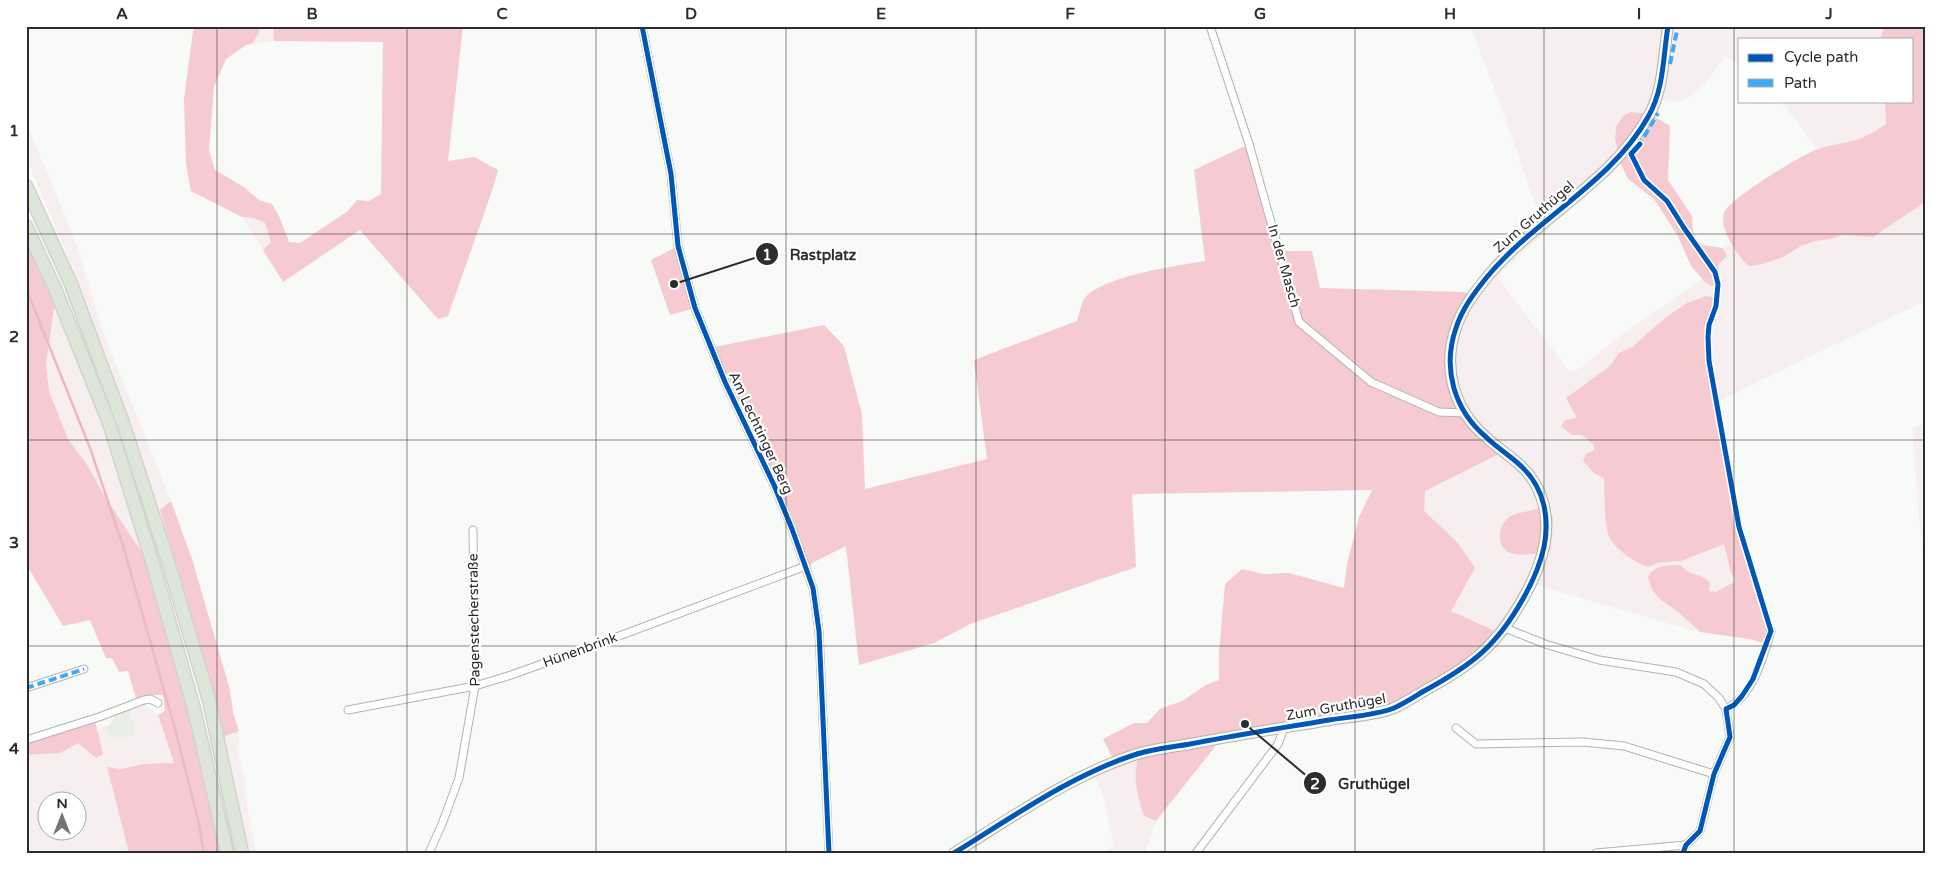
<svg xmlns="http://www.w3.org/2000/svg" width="1951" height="879" font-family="'Varela Round',sans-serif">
	<rect width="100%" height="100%" fill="#f8faf7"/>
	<path fill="#e9eee7" d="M129 708 136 734 115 740 102 728 110 725 115 714Z"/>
	<g fill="#f7eeef" fill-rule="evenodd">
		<path d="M260 26H273L274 41 252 44 259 33Z"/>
		<path d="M1470 26H1885L1880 39H1740V65L1725 56C1710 75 1692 112 1663 99L1656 118 1650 114 1619 157 1621 164 1562 216 1497 277 1570 372 1581 368 1614 340 1702 279 1712 286 1720 276 1718 266 1727 256 1723 248 1730 243 1740 257H1783L1801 246 1814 241 1830 239 1842 235 1873 237 1925 202V301L1716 402C1712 378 1703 348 1709 324 1711 318 1714 312 1716 305L1699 297 1665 318 1632 347 1619 353 1610 366 1567 398 1577 418 1582 435 1594 445V473L1604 478 1605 514 1648 567 1657 563 1674 562 1724 544 1731 573 1735 579 1734 582 1716 592 1709 591 1706 578 1686 572 1661 600 1677 611 1698 632 1532 584 1496 640 1493 630 1451 611 1424 511 1425 491 1503 452 1457 399 1452 345 1472 295 1542 224 1500 103ZM1535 509 1550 551 1512 515Z"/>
		<path d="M1781 101H1885L1886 124 1861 139 1817 149Z"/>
		<path d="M26 122 77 245 101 327 171 501 160 510 123 400 82 290 26 158Z"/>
		<path d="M242 217 254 218 266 223 271 242 263 250Z"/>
		<path d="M55 302 99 418 143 554 103 494 88 466 68 439 49 391 46 364Z"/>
		<path d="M1925 423V591L1912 428Z"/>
		<path d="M146 705 158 715 174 764H143L121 769 107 768 129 853H26V755L60 753 78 743 84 747 103 754 97 730 102 728 115 740 136 734 129 708ZM48 802H78V832H48Z"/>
		<path d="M239 731 238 752 242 772 245 778 247 806 256 853H250L223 737Z"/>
		<path d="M1140 754 1144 816 1156 821 1145 853H1104L1114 845 1104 800 1094 772Z"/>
	</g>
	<g fill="#f5cad0">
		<path d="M196 26H260L259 33 252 44 246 45 226 59 214 87 209 150 215 170 244 187 259 200 272 204 279 216 289 242 300 243 348 211 357 200 369 201 381 194 383 42 274 41 273 26H463L448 161 474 157 498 170 493 188 448 316 438 319 360 230 283 282 263 250 271 242 265 223 254 218 242 217 191 191 186 164 184 99 193 31Z"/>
		<path d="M1885 26H1925V202L1873 237 1842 235 1830 239 1815 241 1801 246 1783 257 1763 264 1749 266C1737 256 1719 229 1724 213 1728 199 1803 154 1818 149 1831 145 1846 143 1859 139 1868 136 1878 129 1886 124L1885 101H1912V39H1880Z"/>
		<path d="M1631 112 1650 114 1670 126 1668 180 1692 216 1693 232 1697 239 1702 245 1723 248 1727 256 1718 265 1720 276 1712 286 1705 282 1691 266 1678 236 1654 199 1628 179 1621 164 1615 139 1616 127 1623 116Z"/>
		<path d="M1249 144 1279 251H1312L1320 288 1464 292 1472 295 1452 345 1457 399 1503 452 1425 491 1424 511 1457 542 1475 568 1451 611 1493 630 1496 640 1392 709 1212 740 1214 748 1156 821 1144 816C1137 792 1132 779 1139 754L1115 763 1103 739 1134 723H1147L1160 709 1182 701 1206 685 1219 680V652L1225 584 1242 569 1263 574 1289 573 1344 588 1347 564 1359 517 1372 490 1132 494 1136 567 970 624 934 643 859 665 846 546 806 566 710 348 824 325 844 346 862 414 865 489 987 459 974 360 1077 321C1079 315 1081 304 1084 299 1101 276 1177 266 1205 261L1194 170Z"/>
		<path d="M26 237 55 302 46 364 49 391 68 439 88 466 103 494 143 554 185 695 209 794 220 853H129L107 767 121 769 143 764 174 763 158 715 165 711 163 695H154L150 699 137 702 128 671 119 672 112 658H106L90 620 63 626 26 564Z"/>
		<path d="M678 246 695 308 670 315 651 260Z"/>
		<path d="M1706 296 1712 297 1716 306 1709 325 1708 337 1713 386 1742 538 1771 631 1767 644 1749 639 1700 632 1677 611 1661 600 1652 590 1648 577C1653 565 1669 565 1681 565 1691 578 1701 572 1710 583L1709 591 1716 592 1734 582 1735 579 1731 573 1724 544 1681 561 1657 563 1648 567C1636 563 1618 551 1611 540 1603 528 1605 493 1604 478L1594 473 1583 461 1586 454 1594 450V445L1582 435H1572L1561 426 1565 420 1577 418 1566 398 1610 366 1619 353 1632 347 1665 318 1687 303Z"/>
		<path d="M171 501 192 559 230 690 233 712 239 731 223 737 181 580 160 510Z"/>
		<path d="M1535 509H1546L1553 517 1552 536 1550 552C1538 553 1522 557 1510 553 1494 546 1498 521 1513 515 1519 512 1528 512 1535 509Z"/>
		<path d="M95 721 103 754 96 758 78 743 60 753 26 755V743Z"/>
	</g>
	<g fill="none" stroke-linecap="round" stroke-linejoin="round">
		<path stroke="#efb8c1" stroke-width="2.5" d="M26 288 90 448 124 549 175 729 199 824 204 853"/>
		<g stroke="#b3b4b2" stroke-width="9">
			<g id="street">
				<path d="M642 26 671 174 678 246 695 308 725 382 774 485 792 529 813 588 819 631 829 853"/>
				<path d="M1210 26 1249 144 1299 322 1371 382 1439 412 1464 413"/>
				<path d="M1505 628 1545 644 1599 660 1676 672 1704 684 1719 698 1726 709 1730 737 1714 774 1700 831 1686 845 1683 853"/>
				<path d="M26 688 84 669"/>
				<path d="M1726 709C1753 696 1763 658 1771 631"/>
				<path d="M348 710 475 686 511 675 595 645 806 566"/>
				<path d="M1456 728 1476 744 1583 742 1624 746 1714 774"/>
				<path d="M26 740 99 717 144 700 150 699 158 703"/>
				<path d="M429 853 442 824 459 778 475 686 473 530"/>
				<path d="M1196 853 1278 744 1284 728"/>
				<path d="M1596 853 1686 845"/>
			</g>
		</g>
		<g stroke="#b3b4b2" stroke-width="12">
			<path id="secondary" d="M954 853C1011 818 1073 774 1137 754 1154 749 1172 747 1190 744 1236 735 1282 728 1329 720 1347 717 1378 715 1394 708 1405 703 1414 697 1424 691 1472 665 1497 646 1524 597 1533 581 1540 565 1544 547 1550 518 1544 488 1522 467 1511 456 1497 448 1486 437 1454 410 1442 368 1456 328 1462 309 1474 293 1487 277 1534 220 1612 182 1648 117 1664 90 1663 57 1668 26"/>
		</g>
		<g stroke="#d2d3d1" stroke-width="15">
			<g id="highway">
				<path d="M26 186 71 284 123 423 167 558 209 700 242 853"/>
				<path d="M26 226 56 291 109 423 152 561 194 709 227 853"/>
			</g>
		</g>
		<use href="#street" stroke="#fefefe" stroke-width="7"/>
		<use href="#secondary" stroke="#f5f7f3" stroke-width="10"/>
		<use href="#highway" stroke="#dee6d9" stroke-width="12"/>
		<g stroke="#3fa9f5" stroke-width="4" stroke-dasharray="8 4" stroke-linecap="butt">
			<path d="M1670 64 1678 26"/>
			<path d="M1638 147 1658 113"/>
			<path d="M26 688 84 669"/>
		</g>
		<g stroke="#fff" stroke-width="8">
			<g id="cycleway">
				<path d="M642 26 671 174 678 246 695 308 725 382 774 485 792 529 813 588 819 631 829 853"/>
				<path d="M1640 144 1631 154 1644 180 1667 201 1684 228 1715 272 1718 284 1716 306 1709 325 1708 337 1709 361 1739 527 1771 631 1753 679 1742 696 1734 705 1726 709 1730 737 1714 774 1700 831 1686 845 1683 853"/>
				<path d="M954 853C1011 818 1073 774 1137 754 1154 749 1172 747 1190 744 1236 735 1282 728 1329 720 1347 717 1378 715 1394 708 1405 703 1414 697 1424 691 1472 665 1497 646 1524 597 1533 581 1540 565 1544 547 1550 518 1544 488 1522 467 1511 456 1497 448 1486 437 1454 410 1442 368 1456 328 1462 309 1474 293 1487 277 1534 220 1612 182 1648 117 1664 90 1663 57 1668 26"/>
			</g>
		</g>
		<use href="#cycleway" stroke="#0057b8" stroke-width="5"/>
	</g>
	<path fill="none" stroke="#2b2d2b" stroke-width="1" stroke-opacity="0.55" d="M217 26V853M407 26V853M596 26V853M786 26V853M976 26V853M1165 26V853M1355 26V853M1544 26V853M1734 26V853M26 234H1925M26 440H1925M26 646H1925"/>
	<g text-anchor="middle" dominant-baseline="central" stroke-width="4.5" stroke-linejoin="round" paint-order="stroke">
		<g font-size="14" fill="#2b2d2b" stroke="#fff">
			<text transform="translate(1534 217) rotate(-41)">Zum Gruthügel</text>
			<text transform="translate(1284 266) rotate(74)">In der Masch</text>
			<text transform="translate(761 433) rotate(65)">Am Lechtinger Berg</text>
			<text transform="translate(474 620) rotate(-91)">Pagenstecherstraße</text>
			<text transform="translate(580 650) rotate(-20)">Hünenbrink</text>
			<text transform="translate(1336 707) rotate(-10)">Zum Gruthügel</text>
		</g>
	</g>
	<path fill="none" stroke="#2b2d2b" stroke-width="2" d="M674 284L767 254M1245 724L1315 783"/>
	<g fill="#2b2d2b" stroke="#fff" stroke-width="2">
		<circle cx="674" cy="284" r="5"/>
		<circle cx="1245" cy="724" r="5"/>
		<circle cx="767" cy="254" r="12"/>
		<circle cx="1315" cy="783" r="12"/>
	</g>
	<g font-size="15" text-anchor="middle" font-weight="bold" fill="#fff">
		<text x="767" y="260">1</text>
		<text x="1315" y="789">2</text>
	</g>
	<g font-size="15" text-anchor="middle" font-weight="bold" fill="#2b2d2b" stroke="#fff" stroke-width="4.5" stroke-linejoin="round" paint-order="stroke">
		<text x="823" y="260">Rastplatz</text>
		<text x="1374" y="789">Gruthügel</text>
	</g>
	<rect width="1951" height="879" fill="none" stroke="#ffffff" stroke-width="55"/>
	<rect x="1738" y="38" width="175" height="65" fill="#ffffff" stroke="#aaabaa"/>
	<rect x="1748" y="54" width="25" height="8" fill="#0057b8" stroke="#aaabaa"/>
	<text x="1784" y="62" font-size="15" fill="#2b2d2b">Cycle path</text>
	<rect x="1748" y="79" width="25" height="8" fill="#3fa9f5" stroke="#aaabaa"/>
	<text x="1784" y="88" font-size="15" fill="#2b2d2b">Path</text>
	<g transform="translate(62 816)"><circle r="24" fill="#ffffff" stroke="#aaabaa"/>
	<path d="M0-4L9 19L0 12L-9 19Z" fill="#737572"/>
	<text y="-8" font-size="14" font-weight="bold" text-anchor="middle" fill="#2b2d2b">N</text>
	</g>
	<rect x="28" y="28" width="1896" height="824" fill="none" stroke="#2b2d2b" stroke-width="2"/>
	<g font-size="16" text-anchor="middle" font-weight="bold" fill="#2b2d2b">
		<text x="122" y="19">A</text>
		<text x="312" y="19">B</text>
		<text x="502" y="19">C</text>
		<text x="691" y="19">D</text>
		<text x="881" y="19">E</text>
		<text x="1070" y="19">F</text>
		<text x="1260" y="19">G</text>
		<text x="1450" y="19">H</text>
		<text x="1639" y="19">I</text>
		<text x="1829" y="19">J</text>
		<text x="14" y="136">1</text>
		<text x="14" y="342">2</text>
		<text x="14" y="548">3</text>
		<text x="14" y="754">4</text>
	</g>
</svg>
